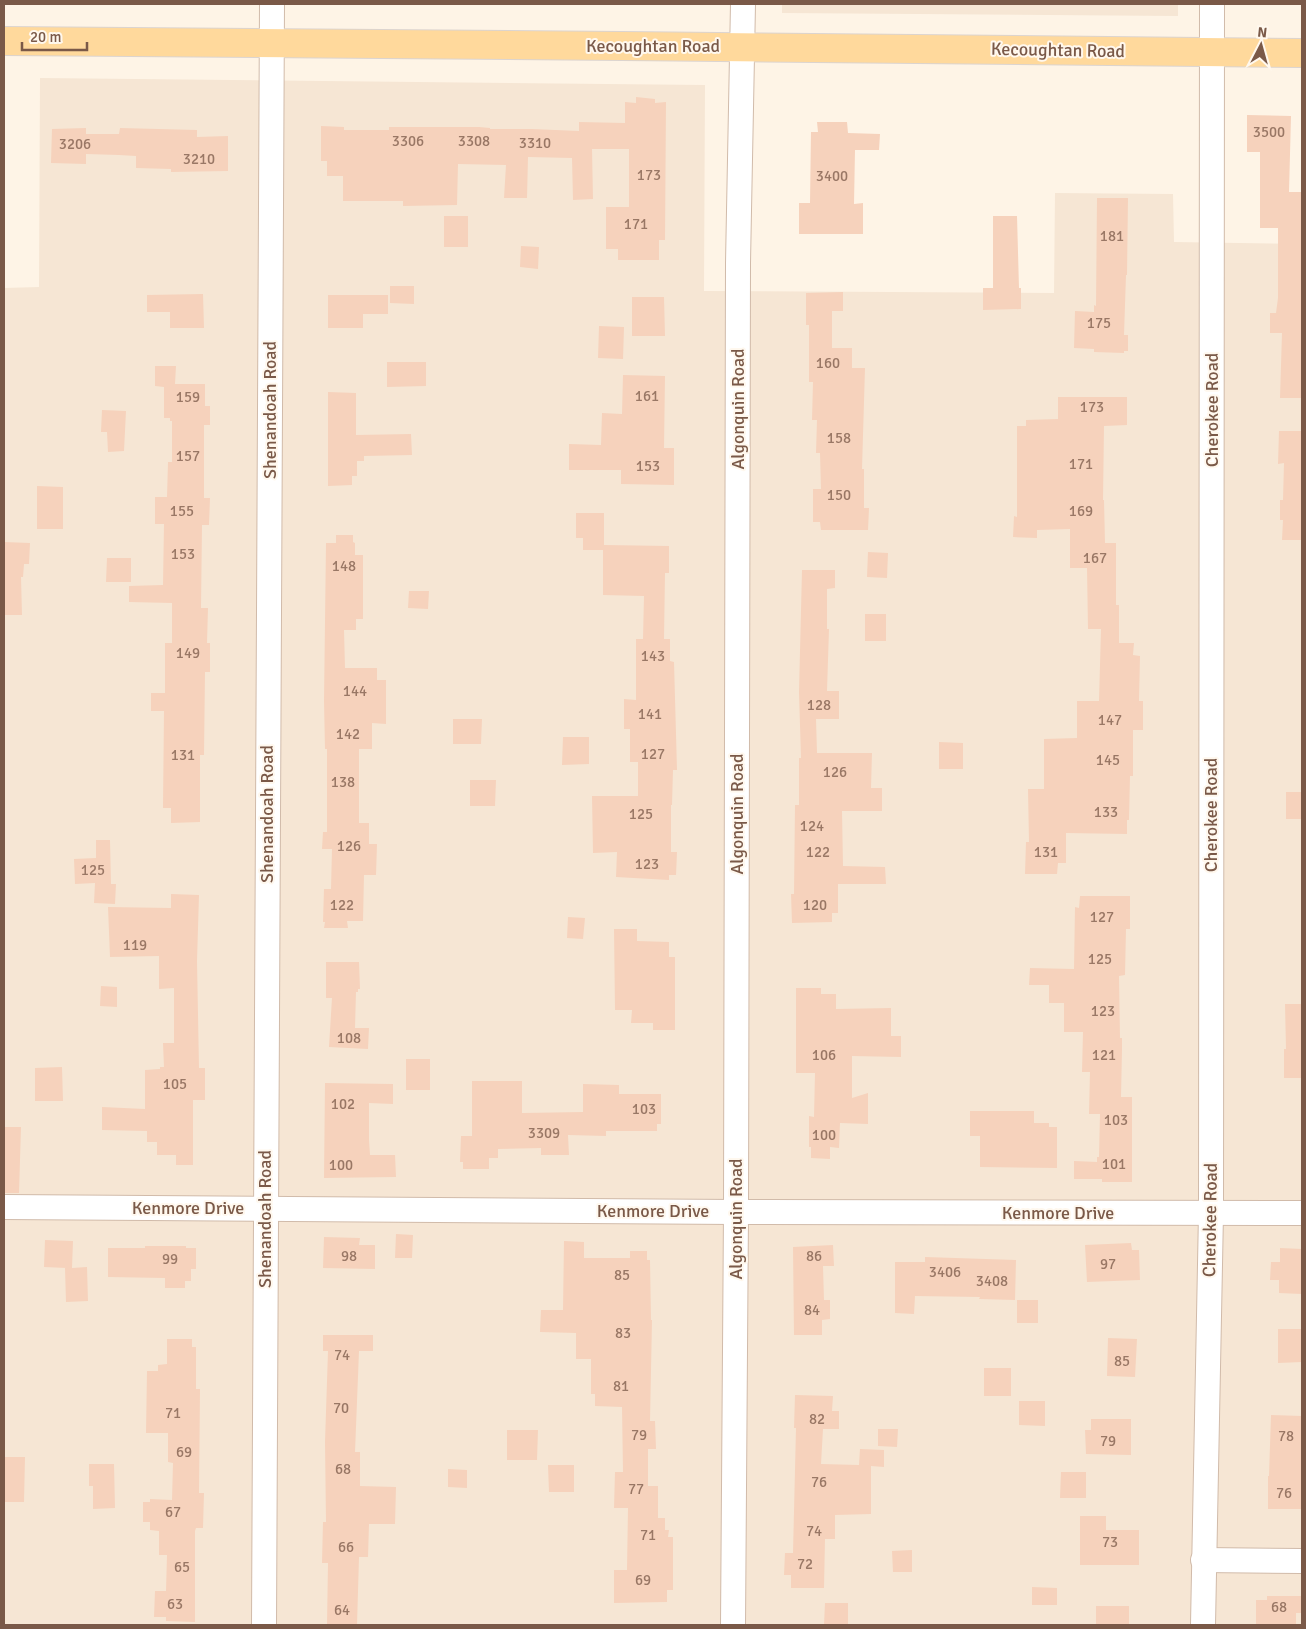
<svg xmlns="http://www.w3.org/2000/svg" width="1306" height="1629" font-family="Signika,sans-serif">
	<rect width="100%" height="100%" fill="#fef4e6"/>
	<g fill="#f6e6d4">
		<path d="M14 4H232V5Z"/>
		<path d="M782 4H1178V16L782 13Z"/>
		<path d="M40 78 705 85 704 291 1054 293 1055 193 1173 194 1174 242 1302 244V1625H4V288L39 287Z"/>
	</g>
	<g fill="#f6d2bc">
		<path d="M636 97 655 99V103L666 102 665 240H659V260H618V249H606V207H629V149H592L593 199 573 200 572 158 528 157 527 198H504L506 165 458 164 457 205 403 206V201H343V176H327V161H321V126L344 127V130H389V127H479L490 128V129H532L579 131V122L625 123V102L636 103Z"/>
		<path d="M1247 115 1291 116 1289 192H1302V398H1280L1282 333H1270V313H1276L1278 298V228H1260V152H1247Z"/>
		<path d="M817 122H847L848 133 880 134 879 150H855L854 204 863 203V234H799V203H810L811 132H818Z"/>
		<path d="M86 128V134H119L120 128 197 130V137L228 136V171L171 172V169L136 168V156L119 155 86 154V164L51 163 52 129Z"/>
		<path d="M1097 198H1128L1127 275H1126L1124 335H1128V351H1124V353L1094 352V349L1074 348 1075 311 1094 312V305L1096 306Z"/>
		<rect x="444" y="216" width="24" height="31"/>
		<path d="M993 216H1017L1019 288H1021V309L983 310V288H993Z"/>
		<path d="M521 246 539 247 538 269 520 267Z"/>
		<path d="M390 286H414V304L390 303Z"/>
		<path d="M843 292V311H832V348H852V368H865L862 469H864V508H869L868 530H821L820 522H813V489H821L820 453H816L817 420H812L813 382H809V325H806V293Z"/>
		<path d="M203 294 204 328H170V312H147V295Z"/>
		<path d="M328 295H388V314H363V328H328Z"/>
		<path d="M632 297H664L665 336H632Z"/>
		<path d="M599 326 624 327 623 359 598 358Z"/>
		<path d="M387 362H426V386L387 387Z"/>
		<path d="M155 366H176L175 384H205V406H210V425H204V498H210L209 525H202L201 608H208L207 643H210V672H205L204 755H200V822L171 823V808H163L164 711H151V693H165V643H172V603L129 602V586L163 585 164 524H155V497H167L168 462H172V421H170V418H164V387L155 386Z"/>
		<path d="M623 375 665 376 664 448H674V485L621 484V470H569V444L601 445 602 413 622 414Z"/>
		<path d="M328 392 356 393V435L411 434 412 455 364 456V461H357V476H352V485L328 486Z"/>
		<path d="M1058 397H1127V425L1104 426 1103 500H1104L1105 543H1116V605H1119V643H1134L1133 655 1140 656 1139 701H1143V730H1133V776H1130L1129 820H1127V834L1066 833V863H1058L1057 874H1025L1026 842H1029L1028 789H1044V739L1077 738V701H1099L1101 629H1088L1087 568H1070V529L1037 530V538L1013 537 1014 516 1017 517V426H1026V420L1058 419Z"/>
		<path d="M102 410 126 411 124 451 108 452 107 432H101Z"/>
		<path d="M1279 431H1302V540H1282L1283 520H1280V500H1283L1284 463 1278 464Z"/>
		<path d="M37 486 63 487V529H37Z"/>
		<path d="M576 513H604V545L669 546V573H665L664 639H670V661L674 662 677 770H673L672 805H671V852H677L676 875H669V880L616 877 617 852 593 853 592 796H638V762H630V729H624V699L636 700V639H643L644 596 603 595V550H583V538H576Z"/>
		<path d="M336 535H353V542L355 543V555H363V619H356V630H344L345 668H377V680H386V724L372 723V749H359V823H369V844H377L376 875H364L363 921H347L348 928H324L325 922H323L324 889H331L332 849H322L323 832H327V749H325L324 701 326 543H336Z"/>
		<path d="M4 542 30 543 29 564H24L23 577H21L22 615H4Z"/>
		<path d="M868 552 888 553 887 578 867 577Z"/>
		<path d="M107 558H131V582H106Z"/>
		<path d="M802 570H835V588L827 589V629H829L827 691H839V719H816L817 753H872L871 788H882V811H842L843 866 885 867 886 884H838V913H832V922L792 923 791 894H794L795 805H799V758H801L799 692Z"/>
		<path d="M409 591H429L428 609 408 608Z"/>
		<rect x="865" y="614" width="21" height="27"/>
		<path d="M453 719H482L481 744H453Z"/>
		<path d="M563 737H589V764L562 765Z"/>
		<path d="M939 742 963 743V769H939Z"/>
		<path d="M470 780H496L495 806H470Z"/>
		<rect x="1286" y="792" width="16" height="27"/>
		<path d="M96 840H110L111 884H116L115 904 94 903 95 883 75 884 74 859 96 858Z"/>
		<path d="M171 894 199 895 197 961 199 1068H205V1100H193V1165H176V1155H157V1142H147V1131L102 1130V1107L145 1109V1070L160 1069V1067H164L163 1043H174V988L159 989V956L110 957 108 907 171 908Z"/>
		<path d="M1080 896H1130V929H1126L1125 975 1119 976 1120 1038H1122V1050L1121 1097H1132V1182H1102V1179H1074V1161L1097 1162V1157H1099L1100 1114H1089L1090 1072H1082L1083 1032H1064V1003H1049V985H1029L1030 968 1074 969 1075 907 1079 908Z"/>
		<path d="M568 917 585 918 583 939 567 938Z"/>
		<path d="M614 929H637V941L669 942V957H675V1030H653V1023H631L632 1010H615Z"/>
		<path d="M326 962H359L360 989H358V992H356L355 1028H369L368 1049 329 1047 332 998H326Z"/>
		<path d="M101 986 117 987V1007L100 1006Z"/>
		<path d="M796 988H821V994H836V1009L891 1008V1036H901V1057L852 1056V1098L868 1093V1124L840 1123 839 1148 830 1147V1159L811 1158V1147H809V1116L814 1117 815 1073H796Z"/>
		<path d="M1285 1004H1302V1078H1284V1049H1286Z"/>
		<rect x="406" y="1059" width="24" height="31"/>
		<path d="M62 1067 63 1101H35V1068Z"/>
		<path d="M472 1081H522V1113L583 1112V1084L619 1085V1094H661V1124H657V1131H606V1136L568 1135 569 1155H541V1148L498 1149V1158H489V1169H463V1162H460L461 1136H472Z"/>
		<path d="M325 1083 393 1084V1104L369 1103V1140L370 1155H395L396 1177 324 1178Z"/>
		<path d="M970 1111H1034V1123H1049V1127H1057V1168L980 1167V1136H970Z"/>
		<path d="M4 1127H21L19 1193H4Z"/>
		<path d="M396 1234 413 1235 412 1258H395Z"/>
		<path d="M324 1237 360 1238 359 1245H375V1269L323 1268Z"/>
		<path d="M45 1240 73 1241 72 1268 87 1267 88 1301 66 1302 65 1268H67L44 1267Z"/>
		<path d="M564 1241 584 1242V1258H630V1251H647V1260H650L651 1320H652L650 1421H655L656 1449H648V1486H658V1518H665V1530H669L668 1537H673V1590H667V1602L614 1603V1570H627L628 1508H614L615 1472H623L622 1407 595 1406V1394H591V1359H576V1333L540 1332 541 1310H563Z"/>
		<path d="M1131 1243 1132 1250H1139L1140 1280 1087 1282 1085 1245Z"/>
		<path d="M833 1245 834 1266H823L824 1300H830V1319L822 1320V1335H794L793 1247Z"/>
		<path d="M145 1246H186V1248H196V1269H191V1281H185V1288H165V1278L108 1277V1248H145Z"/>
		<path d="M1280 1248 1302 1249V1294L1279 1293V1280H1270L1271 1262H1280Z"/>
		<path d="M925 1257 1016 1260 1015 1300 979 1299 980 1297 915 1296 914 1314 895 1313V1262H925Z"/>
		<rect x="1017" y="1300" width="21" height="23"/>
		<path d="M1278 1329H1302V1362L1278 1363Z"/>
		<path d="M323 1335H373V1351H359L355 1452H360V1486L396 1487 395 1524H369L368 1557H359L357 1625H327L328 1563H322L323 1522H326L325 1442 328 1351H323Z"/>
		<path d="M1108 1338 1137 1339 1135 1377 1107 1376Z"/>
		<path d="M167 1339H192V1347H196V1389H200L199 1493H204L203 1528H196L195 1531V1622L166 1621V1617H154L155 1591H166L167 1555H159V1531L150 1530V1522H143V1502H150V1499L172 1500 173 1463 168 1462V1433H146L147 1371H158V1365L167 1364Z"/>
		<rect x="984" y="1368" width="27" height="28"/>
		<path d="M795 1395 833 1396 832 1411H839V1429H823L821 1464 859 1465 860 1449 884 1450V1467L871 1466V1514L835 1515V1539H825L824 1588H791V1575H784L785 1553H793L796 1428H794Z"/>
		<path d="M1019 1401H1045V1426L1019 1425Z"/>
		<path d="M1271 1415 1302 1416 1301 1509H1268V1476H1269Z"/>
		<path d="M1091 1419H1131V1455L1086 1454 1085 1430H1091Z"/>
		<path d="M878 1429H898L897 1447 878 1446Z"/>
		<path d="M507 1430H538L537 1460H507Z"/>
		<path d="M4 1457H25L24 1502H4Z"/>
		<path d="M89 1464H114L115 1508 93 1509V1486H89Z"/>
		<path d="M548 1465H574V1492H549Z"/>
		<path d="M448 1469 467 1470V1488L448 1487Z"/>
		<path d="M1061 1472H1086V1498H1060Z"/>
		<path d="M1080 1516H1106V1530H1139V1565H1080Z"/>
		<path d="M912 1550V1572H893L892 1551Z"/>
		<path d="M1032 1587 1057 1588V1605H1032Z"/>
		<path d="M1267 1596H1302V1613H1296V1625L1256 1624V1600H1267Z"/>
		<path d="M825 1603H848V1625H824Z"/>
		<rect x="1096" y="1606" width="33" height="19"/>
	</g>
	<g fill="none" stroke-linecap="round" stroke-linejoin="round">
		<g stroke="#d1bbaa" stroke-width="26">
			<g id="minor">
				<path d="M4 1207 736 1212 1302 1213"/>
				<path d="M1203 1560 1302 1561"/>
				<path d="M264 1625 272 4"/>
				<path d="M733 1625 736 1212 738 263 743 4"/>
				<path d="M1203 1625 1211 1213 1212 4"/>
			</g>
		</g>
		<g stroke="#dcd4cf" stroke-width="30">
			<path id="major" d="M4 41C437 47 869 45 1302 53"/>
		</g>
		<use href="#minor" stroke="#fff" stroke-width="24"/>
		<use href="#major" stroke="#ffd99c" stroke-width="28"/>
	</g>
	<g text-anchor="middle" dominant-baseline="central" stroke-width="4" stroke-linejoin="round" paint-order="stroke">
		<g font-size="15" fill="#997765">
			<text x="1269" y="132">3500</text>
			<text x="408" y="141">3306</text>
			<text x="474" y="141">3308</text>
			<text x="535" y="143">3310</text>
			<text x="75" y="144">3206</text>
			<text x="199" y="159">3210</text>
			<text x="649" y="175">173</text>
			<text x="832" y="176">3400</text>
			<text x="636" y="224">171</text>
			<text x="1112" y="236">181</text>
			<text x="1099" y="323">175</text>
			<text x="828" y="363">160</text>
			<text x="647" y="396">161</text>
			<text x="188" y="397">159</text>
			<text x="1092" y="407">173</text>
			<text x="839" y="438">158</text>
			<text x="188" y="456">157</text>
			<text x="1081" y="464">171</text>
			<text x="648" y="466">153</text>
			<text x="839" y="495">150</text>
			<text x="182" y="511">155</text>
			<text x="1081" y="511">169</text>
			<text x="183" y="554">153</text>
			<text x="1095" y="558">167</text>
			<text x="344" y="566">148</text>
			<text x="188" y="653">149</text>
			<text x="653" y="656">143</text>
			<text x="355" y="691">144</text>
			<text x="819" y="705">128</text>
			<text x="650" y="714">141</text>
			<text x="1110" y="720">147</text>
			<text x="348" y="734">142</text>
			<text x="653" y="754">127</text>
			<text x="183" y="755">131</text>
			<text x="1108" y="760">145</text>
			<text x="835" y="772">126</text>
			<text x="343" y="782">138</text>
			<text x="1106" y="812">133</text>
			<text x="641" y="814">125</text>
			<text x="812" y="826">124</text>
			<text x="349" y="846">126</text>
			<text x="818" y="852">122</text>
			<text x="1046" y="852">131</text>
			<text x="647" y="864">123</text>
			<text x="93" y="870">125</text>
			<text x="342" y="905">122</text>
			<text x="815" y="905">120</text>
			<text x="1102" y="917">127</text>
			<text x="135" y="945">119</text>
			<text x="1100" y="959">125</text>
			<text x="1103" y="1011">123</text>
			<text x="349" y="1038">108</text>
			<text x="824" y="1055">106</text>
			<text x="1104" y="1055">121</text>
			<text x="175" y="1084">105</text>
			<text x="343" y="1104">102</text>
			<text x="644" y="1109">103</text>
			<text x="1116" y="1120">103</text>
			<text x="544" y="1133">3309</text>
			<text x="824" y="1135">100</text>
			<text x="1114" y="1164">101</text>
			<text x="341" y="1165">100</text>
			<text x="349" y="1256">98</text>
			<text x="814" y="1256">86</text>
			<text x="170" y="1259">99</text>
			<text x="1108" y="1264">97</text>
			<text x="945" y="1272">3406</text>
			<text x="622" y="1275">85</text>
			<text x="992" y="1281">3408</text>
			<text x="812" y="1310">84</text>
			<text x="623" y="1333">83</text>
			<text x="342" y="1355">74</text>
			<text x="1122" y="1361">85</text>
			<text x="621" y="1386">81</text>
			<text x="341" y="1408">70</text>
			<text x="173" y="1413">71</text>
			<text x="817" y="1419">82</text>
			<text x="639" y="1435">79</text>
			<text x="1286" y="1436">78</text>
			<text x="1108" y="1441">79</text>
			<text x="184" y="1452">69</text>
			<text x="343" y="1469">68</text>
			<text x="819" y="1482">76</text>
			<text x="636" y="1489">77</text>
			<text x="1284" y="1493">76</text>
			<text x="173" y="1512">67</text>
			<text x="814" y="1531">74</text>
			<text x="648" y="1535">71</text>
			<text x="1110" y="1542">73</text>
			<text x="346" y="1547">66</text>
			<text x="805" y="1564">72</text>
			<text x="182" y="1567">65</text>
			<text x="643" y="1580">69</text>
			<text x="175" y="1604">63</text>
			<text x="1279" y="1607">68</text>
			<text x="342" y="1610">64</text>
		</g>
		<g font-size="18" fill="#7a5948" stroke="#fff8ee">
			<text x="653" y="46">Kecoughtan Road</text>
			<text transform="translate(1058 50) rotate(1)">Kecoughtan Road</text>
			<text transform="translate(738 409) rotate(-90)">Algonquin Road</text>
			<text transform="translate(270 410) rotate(-90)">Shenandoah Road</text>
			<text transform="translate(1212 410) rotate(-90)">Cherokee Road</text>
			<text transform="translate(267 814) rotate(-90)">Shenandoah Road</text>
			<text transform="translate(737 814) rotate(-90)">Algonquin Road</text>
			<text transform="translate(1211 815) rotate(-90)">Cherokee Road</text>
			<text x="188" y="1208">Kenmore Drive</text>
			<text x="653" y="1211">Kenmore Drive</text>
			<text x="1058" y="1213">Kenmore Drive</text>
			<text transform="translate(265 1219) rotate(-90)">Shenandoah Road</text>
			<text transform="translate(736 1219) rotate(-90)">Algonquin Road</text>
			<text transform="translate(1210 1220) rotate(-89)">Cherokee Road</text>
		</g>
	</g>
	<rect width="1306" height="1629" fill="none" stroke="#7a5948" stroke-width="10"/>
	<g transform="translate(1261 45) rotate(6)" stroke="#fff8ee" stroke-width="4" paint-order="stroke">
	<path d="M0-4L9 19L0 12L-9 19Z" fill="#7a5948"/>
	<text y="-8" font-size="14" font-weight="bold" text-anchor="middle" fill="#7a5948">N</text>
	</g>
	<path d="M22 42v8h65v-8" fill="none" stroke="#7a5948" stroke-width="2.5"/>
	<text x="30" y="42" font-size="15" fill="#7a5948" stroke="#fff8ee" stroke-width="4" paint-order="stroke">20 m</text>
</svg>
